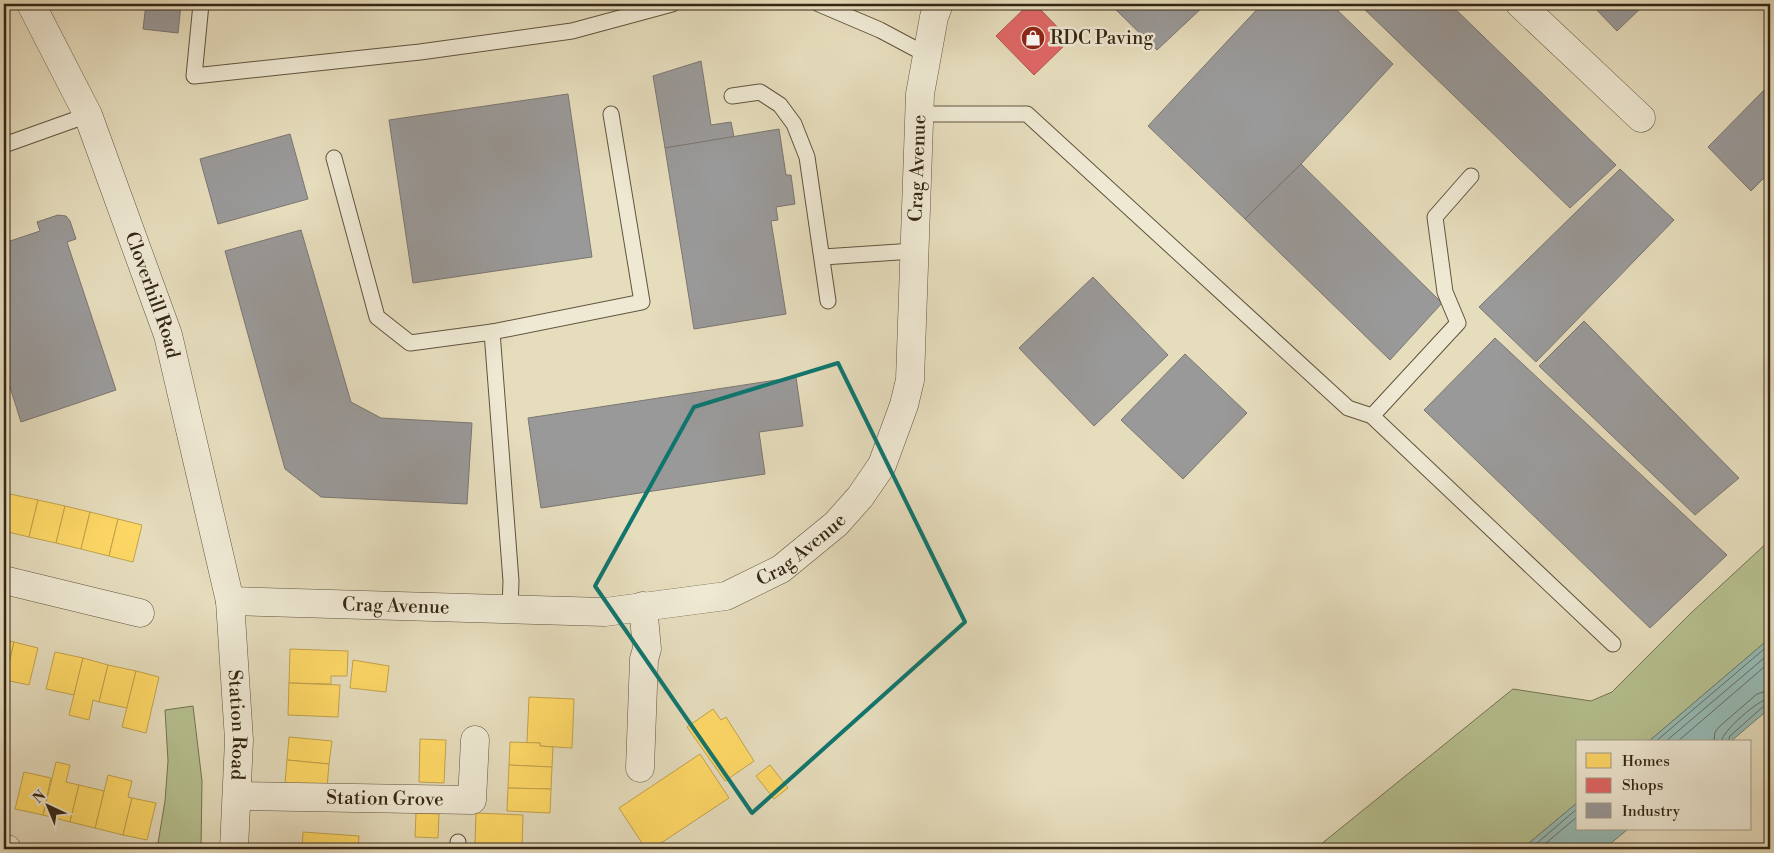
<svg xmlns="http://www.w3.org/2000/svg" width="1774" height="853" font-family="'Libre Bodoni',serif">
	<rect width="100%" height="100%" fill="#e6ddbd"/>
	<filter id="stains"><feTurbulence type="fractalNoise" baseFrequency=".004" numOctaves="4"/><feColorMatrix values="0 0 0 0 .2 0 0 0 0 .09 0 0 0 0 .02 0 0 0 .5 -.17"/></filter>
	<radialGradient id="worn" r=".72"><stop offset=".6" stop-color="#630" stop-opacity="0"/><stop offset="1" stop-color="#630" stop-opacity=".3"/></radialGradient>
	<g fill="#b6c090" stroke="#757352">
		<path d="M1770 540V638L1648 742H1578V802L1522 849H1315L1513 689 1591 701 1612 692 1691 613Z"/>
		<path d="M193 706 202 781 201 849H157L165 801 168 761 165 710Z"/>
	</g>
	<g fill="#97bbb6" stroke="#6f7f75">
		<path d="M1770 638V708L1730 742H1648Z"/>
		<path d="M1578 802V829H1628L1604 849H1522Z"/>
	</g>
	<g fill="#ffd966" stroke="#c2a34d">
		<path d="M10 494 38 500 29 537 4 531V520Z"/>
		<path d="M38 500 65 506 56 543 29 537Z"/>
		<path d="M65 506 90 512 81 549 56 543Z"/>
		<path d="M90 512 118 519 109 556 81 549Z"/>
		<path d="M118 519 142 525 133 562 109 556Z"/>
		<path d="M4 640 14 642 5 680 4 679Z"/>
		<path d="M14 642 38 648 29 685 5 680Z"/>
		<path d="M290 649 348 651 347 676H331V684L289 683Z"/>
		<path d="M55 652 83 658 74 695 46 689Z"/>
		<path d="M83 658 108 665 99 702 93 700 89 720 69 715Z"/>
		<path d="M353 660 389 666 386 692 350 688Z"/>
		<path d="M108 665 136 671 127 708 99 702Z"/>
		<path d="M136 671 159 677 146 733 122 727Z"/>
		<path d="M289 683 340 685 338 717 288 715Z"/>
		<path d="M529 697 574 699 572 748 540 746V743H527Z"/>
		<path d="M713 709 721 720 726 717 754 761 725 781 687 727Z"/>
		<path d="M289 737 332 741 329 764 287 760Z"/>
		<path d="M420 739 446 740 444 783 419 782Z"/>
		<path d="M510 742 540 743V746L553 747 552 767 509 765Z"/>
		<path d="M700 754 729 798 652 849H646L619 808Z"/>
		<path d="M287 760 329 764 327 787 285 783Z"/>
		<path d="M56 762 70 765 66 782 79 785 70 822 43 815Z"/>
		<path d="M509 765 552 767 551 789 508 788Z"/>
		<path d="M770 765 788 788 774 799 756 776Z"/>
		<path d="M24 772 51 778 43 815 15 809Z"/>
		<path d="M108 775 132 781 128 797 132 798 123 835 95 828Z"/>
		<path d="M79 785 104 791 95 828 70 822Z"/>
		<path d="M508 788 551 789 550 813 507 811Z"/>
		<path d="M132 798 156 803 147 840 123 835Z"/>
		<path d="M416 813 439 814 438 838 415 837Z"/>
		<path d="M476 813 523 815 522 849H483L484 844H475Z"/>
		<path d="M303 832 359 836 358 849H302Z"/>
	</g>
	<path fill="#e06666" stroke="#ac534d" d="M1029 4H1035L1070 40 1034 75 996 36Z"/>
	<g fill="#999" stroke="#7b7671">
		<path d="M146 4H181L178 33 143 29Z"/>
		<path d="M1110 4H1206L1157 50Z"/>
		<path d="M1262 4H1331L1393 64 1301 164 1245 219 1148 126Z"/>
		<path d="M1359 4H1450L1616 165 1570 208Z"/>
		<path d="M1591 4H1645L1617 31Z"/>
		<path d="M701 61 711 125 731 122 734 137 665 148 653 76Z"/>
		<path d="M1770 84V172L1751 191 1708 147Z"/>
		<path d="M568 94 592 257 413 283 389 120Z"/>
		<path d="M779 129 786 175H791L795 204 776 207 778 220 771 221 786 314 694 329 665 148Z"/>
		<path d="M290 134 308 199 218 224 200 159Z"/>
		<path d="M1301 164 1442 303 1390 360 1245 219Z"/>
		<path d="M1620 169 1674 220 1536 362 1479 307Z"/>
		<path d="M58 215 66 216 70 221 76 239 67 242 116 390 21 422 4 368V243L40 231 37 222Z"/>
		<path d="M301 230 351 402 381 418 472 423 467 504 321 497 285 469 225 251Z"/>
		<path d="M1093 277 1168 355 1094 426 1019 348Z"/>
		<path d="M1584 321 1739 478 1695 515 1539 366Z"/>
		<path d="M1495 338 1727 555 1650 628 1424 410Z"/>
		<path d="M1185 354 1247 413 1183 479 1121 420Z"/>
		<path d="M796 377 803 426 759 432 765 474 541 508 528 418Z"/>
	</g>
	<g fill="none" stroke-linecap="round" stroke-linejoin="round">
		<g stroke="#667065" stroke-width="1">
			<path d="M1655 742 1770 644"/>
			<path d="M1665 742 1770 653"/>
			<path d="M1677 742 1770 662"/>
			<path d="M1714 742 1715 732 1720 726 1757 694 1770 690"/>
			<path d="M1721 742C1722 731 1759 699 1770 698"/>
			<path d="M1728 742 1730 736 1765 705 1770 704"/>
			<path d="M1530 849 1578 808"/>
			<path d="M1539 849 1578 816"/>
		</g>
		<g stroke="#60543e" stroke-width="17">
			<g id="service">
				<path d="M201 4 194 76 420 52 572 31 672 4"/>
				<path d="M819 4 880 30 927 55"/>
				<path d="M732 96 760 92 780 105 794 124 807 157 828 301"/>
				<path d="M920 114H1027L1348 408 1372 416 1613 644"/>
				<path d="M4 145 88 115"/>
				<path d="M334 158 377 317 410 343 492 332 511 581 510 609"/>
				<path d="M823 257 914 251"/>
				<path d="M492 332 642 302 611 114"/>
				<path d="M1372 416 1458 323 1445 292 1435 217 1471 176"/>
				<path d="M458 842V849"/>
			</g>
		</g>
		<g stroke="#60543e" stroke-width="29">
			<g id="minor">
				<path d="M1520 4 1641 118"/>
				<path d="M4 580 140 613"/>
				<path id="s1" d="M230 601 605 612 726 596 781 569 836 524 860 497 882 465 904 405 910 380 920 94 934 17 939 4"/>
				<path d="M640 768 644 659 647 649 643 606"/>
				<path id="s2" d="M237 796 472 800 475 740"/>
				<path d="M4 849H7"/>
			</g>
		</g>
		<g stroke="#60543e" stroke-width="29">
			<g id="tertiary">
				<path id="s3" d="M31 4 88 115 168 335 230 601 239 740 234 849"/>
			</g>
		</g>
		<use href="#service" stroke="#efe9d4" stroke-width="15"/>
		<use href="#minor" stroke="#efe9d4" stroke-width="28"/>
		<use href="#tertiary" stroke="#efe9d4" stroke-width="28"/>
	</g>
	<path fill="none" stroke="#0f766e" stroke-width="4" stroke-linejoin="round" d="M838 363 965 622 752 813 595 586 694 407Z"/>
	<defs>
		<g id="shop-disc" transform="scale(1.25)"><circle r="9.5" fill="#8f2418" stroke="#efe9d4"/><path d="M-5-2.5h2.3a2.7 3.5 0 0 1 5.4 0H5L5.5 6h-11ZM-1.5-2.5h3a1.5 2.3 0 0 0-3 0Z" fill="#fff"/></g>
	</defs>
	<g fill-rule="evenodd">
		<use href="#shop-disc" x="1033" y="38"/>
	</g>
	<g text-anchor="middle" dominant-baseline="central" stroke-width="5" stroke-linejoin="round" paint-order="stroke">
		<g font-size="19" fill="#342614" stroke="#efe9d4" text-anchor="start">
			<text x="1050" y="38">RDC Paving</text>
		</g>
		<g font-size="19" fill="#342614" stroke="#efe9d4">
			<text stroke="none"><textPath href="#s1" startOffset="1006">Crag Avenue</textPath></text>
			<text stroke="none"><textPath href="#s3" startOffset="316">Cloverhill Road</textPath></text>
			<text stroke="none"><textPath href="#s1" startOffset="586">Crag Avenue</textPath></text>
			<text stroke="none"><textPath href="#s1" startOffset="166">Crag Avenue</textPath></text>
			<text stroke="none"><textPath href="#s3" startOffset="756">Station Road</textPath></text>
			<text stroke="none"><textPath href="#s2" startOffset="148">Station Grove</textPath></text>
		</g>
	</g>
	<rect width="1774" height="853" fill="none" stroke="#e6ddbd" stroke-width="20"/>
	<rect x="5" y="5" width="1764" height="843" fill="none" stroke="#342614" stroke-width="2.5"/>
	<rect x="10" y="10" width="1754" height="833" fill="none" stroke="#342614"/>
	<rect x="1576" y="740" width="175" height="90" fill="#efe9d4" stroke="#a49b87"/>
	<rect x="1586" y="753" width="25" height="15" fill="#ffd966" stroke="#a49b87"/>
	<text x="1622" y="766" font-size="15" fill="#342614">Homes</text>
	<rect x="1586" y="778" width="25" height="15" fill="#e06666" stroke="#a49b87"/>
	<text x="1622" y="790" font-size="15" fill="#342614">Shops</text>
	<rect x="1586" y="803" width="25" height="15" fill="#999999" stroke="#a49b87"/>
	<text x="1622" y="816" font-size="15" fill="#342614">Industry</text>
	<g transform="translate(48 806) rotate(316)" stroke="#efe9d4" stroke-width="4" paint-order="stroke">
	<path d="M0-4L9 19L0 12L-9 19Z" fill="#342614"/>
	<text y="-8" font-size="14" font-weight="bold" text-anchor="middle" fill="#342614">N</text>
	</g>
	<rect width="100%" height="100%" filter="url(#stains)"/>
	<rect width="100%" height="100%" fill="url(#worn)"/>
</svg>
